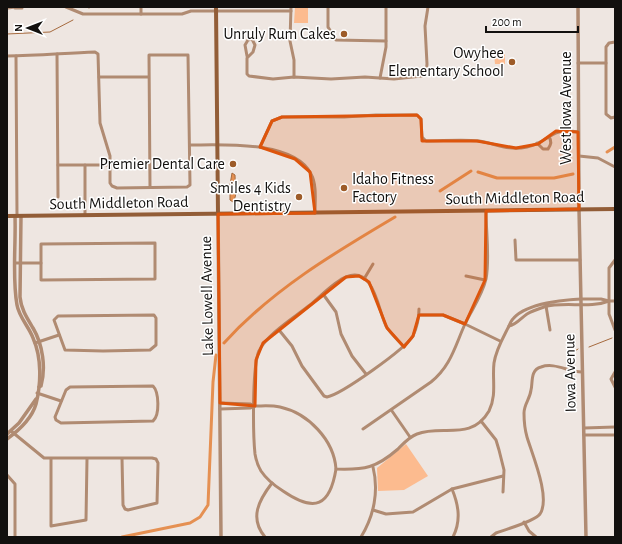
<svg xmlns="http://www.w3.org/2000/svg" width="622" height="544" font-family="'Alegreya Sans',sans-serif">
	<rect width="100%" height="100%" fill="#eee6e1"/>
	<g fill="#fcbb8f">
		<path d="M295 7H308V23H294Z"/>
		<path d="M494 54H505V64H495Z"/>
		<path d="M406 444 428 476 404 490 378 491 377 468Z"/>
	</g>
	<path fill="#e59052" stroke="#a66a3e" d="M232 173 235 175C235 183 238 195 233 202L230 200V185Z"/>
	<g fill="none" stroke-linecap="round" stroke-linejoin="round">
		<g stroke="#a66a3e" stroke-width="1">
			<path d="M89 8 91 7"/>
			<path d="M7 34 50 32 73 20"/>
			<path d="M589 347 612 338"/>
			<path d="M575 351 578 349"/>
		</g>
		<g stroke="#e59052" stroke-width="3">
			<path d="M607 152 615 147"/>
			<path d="M478 172 497 178H554L573 174"/>
			<path d="M440 191 471 171"/>
			<path d="M224 343C272 290 334 253 395 217"/>
			<path d="M122 537 190 523 200 517 208 505 213 382 216 355"/>
		</g>
		<g stroke="#b08b72" stroke-width="3">
			<path d="M66 7 83 14H182L191 11H291"/>
			<path d="M141 7V14"/>
			<path d="M291 7 290 41 294 60V77"/>
			<path d="M328 7V27L336 40 386 41"/>
			<path d="M8 8 15 7"/>
			<path d="M15 8H22"/>
			<path d="M615 42 609 43 606 47V114L611 118 615 117"/>
			<path d="M57 54 58 197"/>
			<path d="M7 56C37 56 65 53 95 52L98 54 100 123 110 156V183L112 186 117 188 187 187 190 185 188 55H149L150 187"/>
			<path d="M16 56 17 216"/>
			<path d="M247 56 245 45 248 40 252 39 255 45 253 52 247 58V74L249 76 273 79 294 77 331 79 365 77 394 79 422 76 426 74 427 64 425 26 428 7"/>
			<path d="M578 63H606"/>
			<path d="M99 77H148"/>
			<path d="M380 78 386 47V7"/>
			<path d="M537 143 543 149H548C551 145 552 141 549 137"/>
			<path d="M190 145C221 145 294 140 311 174 317 185 315 200 315 213"/>
			<path d="M260 147 272 121 282 117H344L376 115H417L421 119 422 137 426 141C443 141 462 139 479 141 497 144 508 151 527 147 551 142 549 127 578 132"/>
			<path d="M579 156 598 158 615 167"/>
			<path d="M58 165H110"/>
			<path d="M85 165V215"/>
			<path d="M515 240 516 260H580"/>
			<path d="M155 243V279L41 280V244Z"/>
			<path d="M615 260 609 268V314L615 330"/>
			<path d="M16 263H41"/>
			<path d="M466 276 485 280"/>
			<path d="M364 279 373 264"/>
			<path d="M323 294 336 312 341 334 352 356 366 374"/>
			<path d="M581 299H601L609 301C589 309 565 301 544 307 538 309 532 311 527 314 521 318 516 325 509 326 516 304 562 300 581 299Z"/>
			<path d="M609 301H615"/>
			<path d="M546 306 550 330"/>
			<path d="M154 315 156 318V345L150 350 103 351 65 350 54 320 58 316Z"/>
			<path d="M419 315H443L465 324 500 341"/>
			<path d="M279 330 292 346 302 366 324 396 327 397C342 394 405 349 413 336 417 327 419 318 419 309"/>
			<path d="M35 343 59 335"/>
			<path d="M615 372 611 379 615 387"/>
			<path d="M153 386C159 392 160 415 153 421L61 423 56 420 55 417 66 390 70 387Z"/>
			<path d="M37 393 61 401"/>
			<path d="M220 403 250 404 255 406 250 408 220 409"/>
			<path d="M255 406C263 406 271 405 280 407 308 413 334 440 336 469 365 470 376 468 398 449 404 443 409 437 417 434 442 424 471 442 489 411 497 395 492 379 494 363 496 349 503 338 509 326"/>
			<path d="M392 411 410 437"/>
			<path d="M481 421 496 440 499 450 504 470 503 492"/>
			<path d="M584 428 615 427"/>
			<path d="M363 429 431 382C451 366 455 346 465 324 472 309 482 296 486 279 490 258 486 233 486 211"/>
			<path d="M11 431 44 458H152L156 459 158 463 157 503 128 510 125 509 123 505 122 458"/>
			<path d="M584 435H615"/>
			<path d="M51 459V526L86 520 87 459"/>
			<path d="M336 469C330 506 315 513 283 491 275 486 267 480 261 471 258 466 256 460 255 454 253 435 252 366 259 351 266 335 295 317 310 305 320 297 335 281 346 277 374 265 378 310 386 326 390 333 398 340 404 347"/>
			<path d="M7 475 15 484V537"/>
			<path d="M452 489C459 506 461 521 453 537"/>
			<path d="M373 510 386 514 413 512 452 489 503 476"/>
			<path d="M524 522 529 531 536 537"/>
			<path d="M265 537C249 518 259 500 272 483"/>
			<path d="M361 537C374 516 379 491 373 467"/>
			<path d="M491 537 496 533C506 529 534 522 540 514 551 498 532 454 527 437 525 430 524 421 524 413 524 404 530 399 531 390 533 382 530 370 541 367 555 362 568 372 582 372"/>
		</g>
		<g stroke="#b08b72" stroke-width="3.5">
			<path d="M578 7 579 209 586 537"/>
			<path d="M218 214 221 537"/>
			<path d="M21 216 20 297C21 309 27 318 33 328 43 345 46 368 41 386L39 387"/>
			<path d="M7 434 19 423 36 399"/>
			<path d="M7 439C18 431 32 418 36 404 41 384 42 358 33 338 29 327 19 317 17 305 12 278 16 245 15 216"/>
		</g>
		<g stroke="#925d37" stroke-width="4">
			<path d="M216 7 218 214"/>
			<path d="M7 216 615 209"/>
		</g>
	</g>
	<path fill="#dd550c" fill-opacity="0.2" stroke="#dd550c" stroke-width="3" stroke-linejoin="round" d="M417 115 421 119 422 141H477L516 148 538 144 556 131 578 132 579 209 486 211 485 280 465 324 443 315H419L413 336 404 347 387 328 369 282 359 276 346 277 263 343 256 360 255 406 220 403 218 214 315 213 310 172 295 159 260 147 272 121 282 117Z"/>
	<g fill="#9d5b28" stroke="#fff" stroke-width="1.5">
		<circle cx="344" cy="34" r="4"/>
		<circle cx="512" cy="62" r="4"/>
		<circle cx="233" cy="164" r="4"/>
		<circle cx="344" cy="188" r="4"/>
		<circle cx="299" cy="197" r="4"/>
	</g>
	<g text-anchor="middle" dominant-baseline="central" stroke-width="3" stroke-linejoin="round" paint-order="stroke">
		<g font-size="16" fill="#12100e" stroke="#fff" text-anchor="end">
			<text x="336" y="34">Unruly Rum Cakes</text>
			<text x="504" y="53">Owyhee<tspan x="504" dy="18">Elementary School</tspan></text>
			<text x="225" y="164">Premier Dental Care</text>
			<text x="352" y="179" text-anchor="start">Idaho Fitness<tspan x="352" dy="18">Factory</tspan></text>
			<text x="291" y="188">Smiles 4 Kids<tspan x="291" dy="18">Dentistry</tspan></text>
		</g>
		<g font-size="16" fill="#12100e" stroke="#fff">
			<text transform="translate(566 108) rotate(-90)">West Iowa Avenue</text>
			<text transform="translate(515 198) rotate(-1)">South Middleton Road</text>
			<text transform="translate(119 203) rotate(-1)">South Middleton Road</text>
			<text transform="translate(207 296) rotate(-91)">Lake Lowell Avenue</text>
			<text transform="translate(570 373) rotate(-91)">Iowa Avenue</text>
		</g>
	</g>
	<rect width="622" height="544" fill="none" stroke="#12100e" stroke-width="16"/>
	<g transform="translate(28 28) rotate(270)" stroke="#ffffff" stroke-width="3" paint-order="stroke">
	<path d="M0-3L7 15L0 10L-7 15Z" fill="#12100e"/>
	<text y="-6" font-size="11" font-weight="bold" text-anchor="middle" fill="#12100e">N</text>
	</g>
	<path d="M486 26v6h92v-6" fill="none" stroke="#12100e" stroke-width="2"/>
	<text x="492" y="26" font-size="12" fill="#12100e" stroke="#ffffff" stroke-width="3" paint-order="stroke">200 m</text>
</svg>
